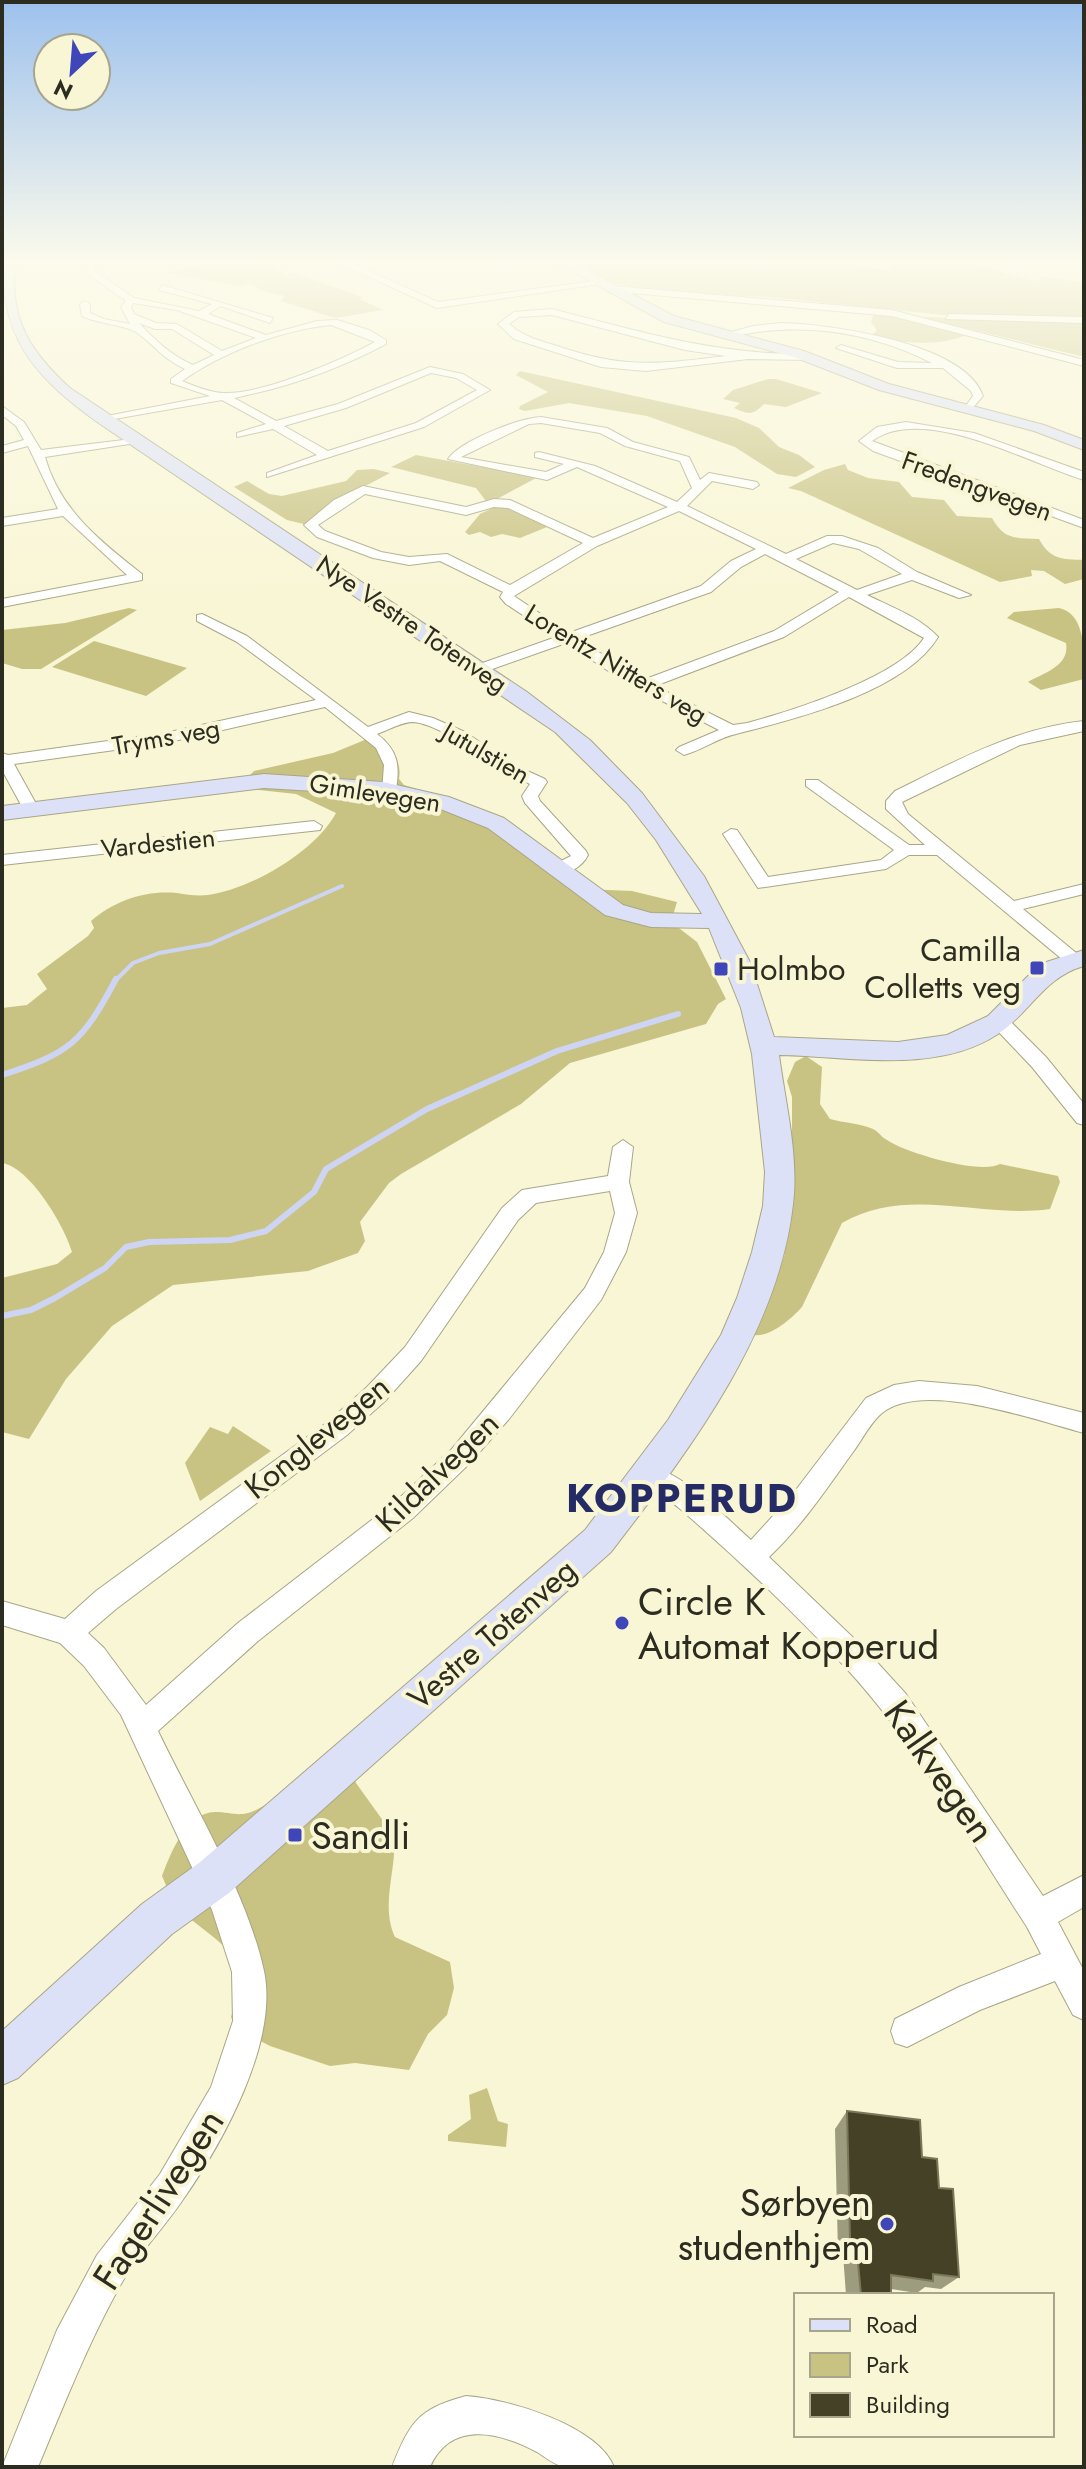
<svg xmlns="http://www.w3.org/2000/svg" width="1086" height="2469" font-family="Jost,sans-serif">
	<rect width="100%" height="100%" fill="#f9f6d5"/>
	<g fill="#c9c383">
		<path d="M210 264H268L286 275 291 272 354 294 363 298 359 299 383 310 335 318 281 301 284 296 263 291 251 284 239 286 168 273Z"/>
		<path d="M583 264H837C851 265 884 271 892 269L886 264H970L1034 281 1045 277 1084 282V319L954 316 769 297 655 292 609 282Z"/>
		<path d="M874 313H886L966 335C939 347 900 343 871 336L877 330 871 322Z"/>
		<path d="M921 317 1084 322V357Z"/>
		<path d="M520 371 736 418 759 428 779 447 799 455 815 467 796 477 777 474 735 447 647 416 569 403 525 411 519 409 520 406 548 392 516 375Z"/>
		<path d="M768 379H776L822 393 786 407 764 404C753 415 749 415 734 408L740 403 723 399 733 390Z"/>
		<path d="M416 455 538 477 497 499 486 501 476 488 391 467Z"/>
		<path d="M845 464 848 470 868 478 899 482 912 497 944 500 957 516 992 518C1004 540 1016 538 1039 539 1051 560 1061 559 1084 560V579L1065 584 1044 571 1031 570 1032 576 1000 582 801 491 788 488 824 470Z"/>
		<path d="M374 469 390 473 354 492 312 526 287 520 234 487 247 481 269 494 282 496 346 481 357 470Z"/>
		<path d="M501 504 547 524V527L520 538 502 534 491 537 480 532 469 535 465 532 480 514Z"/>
		<path d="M129 608 137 610 41 669H22L2 663V630L65 623Z"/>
		<path d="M1059 608C1086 614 1084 651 1084 679L1041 690 1028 682C1044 673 1070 666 1066 643L1007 618 1014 612Z"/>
		<path d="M94 641 187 668 146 696 52 667Z"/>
		<path d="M367 739 383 740C393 751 402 763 399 779L404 785C441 796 481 806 515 826 542 842 563 867 584 889L632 891 677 902 671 922 697 942 726 999 718 1004 706 1024 570 1063 521 1104 401 1174 389 1183 360 1222 365 1241 358 1253 308 1271 173 1285 112 1326 66 1379 29 1439 2 1432V1278L57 1264 72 1252C65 1227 30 1167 2 1163V1008L27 1005 47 989 37 974 88 936 94 928 91 921C114 901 145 890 177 893 188 895 197 896 208 895 251 889 315 852 336 813L296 794 249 789 245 780 254 771 333 753Z"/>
		<path d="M806 1056 822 1067 820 1104 830 1119C844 1123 859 1123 873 1129 879 1132 881 1137 887 1140 906 1153 981 1175 1000 1164L1058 1176 1060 1182 1050 1209C979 1219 909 1185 842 1223L802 1307C791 1319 767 1341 749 1334L784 1257 792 1214V1097L787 1081 795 1062Z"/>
		<path d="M233 1426 271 1451 200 1501 185 1463 210 1427 228 1434Z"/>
		<path d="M335 1746 343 1752 356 1783 394 1836C397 1870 380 1905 395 1937L450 1962 454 1988 447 2015 428 2034 409 2070 355 2063 330 2066 270 2046 237 2029 231 2017C254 1952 221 1947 180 1910 172 1902 167 1887 162 1876 170 1855 186 1812 215 1812 232 1812 239 1818 256 1810 284 1796 311 1766 335 1746Z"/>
		<path d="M487 2088 498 2121 508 2124 506 2147 448 2141V2135L471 2119 469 2095Z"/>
	</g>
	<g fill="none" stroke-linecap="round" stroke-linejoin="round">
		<path stroke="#ced5f4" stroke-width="4" d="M115 981 133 963 159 953 210 944 342 886"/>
		<g stroke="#ced5f4" stroke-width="6">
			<path d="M2 1075C70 1053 82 1043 116 979"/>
			<path d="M2 1316 31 1310 55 1298 105 1268 126 1247 149 1242 230 1240 266 1231 314 1192 326 1169 427 1109 557 1051 678 1014"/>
		</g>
		<g stroke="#a8a686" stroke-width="2">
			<g id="street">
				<path d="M85 264H94L95 271 134 298 199 311 212 304 159 290 162 285 273 318 270 323 221 306 208 314 266 335 317 321 337 320 369 330 386 340V344C337 370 288 387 234 398L276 421 338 404 430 367 463 374 490 390 424 427 267 477V473L317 455 273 429 237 437V433L266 424 222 400 103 421 107 416 210 396 171 383V379L185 369C164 360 153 344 136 332 128 326 95 323 82 316L80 304 85 301 90 304V313L104 319 130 324 121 307 126 301 88 274ZM133 303 177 310 256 338 222 351 177 324 156 323 134 314 131 307ZM139 323 155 329H172L214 355 193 365C170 355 155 340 139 323ZM331 325 375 342C342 360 261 395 224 393 211 393 194 386 182 381 222 352 282 330 331 325ZM431 373 456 378 477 390 416 423 328 451 284 426 346 408Z"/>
				<path d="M341 264H353L438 302 602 280 607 283 437 308Z"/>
				<path d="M612 286 892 310 1084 360V366L892 316 609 291Z"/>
				<path d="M552 309C638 331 720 356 810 354L815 357 810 360 748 359 646 371 601 367 514 339 498 324 514 312ZM552 315 685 350 726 356C658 364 626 369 560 347 541 341 524 337 509 324L519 317Z"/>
				<path d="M949 314 1084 317V323L946 319Z"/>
				<path d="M781 323C830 324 965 343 983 396L970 411H962L973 396 971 391 943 368H897L836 348 841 345 898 362 932 363C867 330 796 321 726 338L721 335 753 326Z"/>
				<path d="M2 406 24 422 41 450 140 438 136 443 45 457C60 510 100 541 142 574V580L2 607V599L127 575 63 516 2 526V518L58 509 28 446 2 453V446L24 440 16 426 2 415Z"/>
				<path d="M541 417 607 428 633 442 689 457 700 480 709 473 757 482 759 485 753 489 712 481 687 506 786 554 827 536H842L878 548 917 572 971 595 959 598 912 580 867 595C891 607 920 617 938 637 905 692 795 719 736 734 718 738 702 750 684 755L676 750 679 747 719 730 625 682 566 643 484 672H474V666L556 637 506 604 500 597 503 592 440 561 409 565 373 558 317 537 304 525 334 500 363 486 466 507 494 499 510 500 593 538 668 507 577 467 547 480 448 459C460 441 519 418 541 417ZM541 423 600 433 625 446 680 461 692 488 677 502 595 466 539 452 535 453V457L564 464 546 472 461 457 529 424ZM365 494 466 515 494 507 508 508 583 543 510 585 447 554 409 557 381 552 325 531 318 525ZM679 511 756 549 731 561 701 586 569 633 514 596 597 546ZM833 543 859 549 902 574 857 590 796 559ZM765 554 839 592 774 631 643 680 578 639 711 592 741 567ZM849 597 924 638C899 677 792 711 747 723L733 725 655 686 784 637Z"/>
				<path d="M906 422 974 433 1084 472V480C1030 464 924 403 872 441L1084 520V528L873 451 859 441 877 427Z"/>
				<path d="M202 614 247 636 368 727 409 712 433 718 465 732 512 764 545 779 547 782 538 796 540 801 586 851 588 855C582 867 569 875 555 872V864L571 856 525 803 522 796 530 784C498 769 443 724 413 722 402 722 388 730 377 734 398 750 400 765 396 789L382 792 384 765 376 748 325 707 165 743 14 764 40 811 32 816 26 814 2 770V753L8 755 165 733 316 700 237 642 197 621V615Z"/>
				<path d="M1084 721V731L1020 745 902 802 908 814 1014 901 1084 884V894L1023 909 1081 957V965H1069L937 855H909L886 869 758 888 723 834 731 829 737 830 768 877 881 860 894 850 806 786V780H818L909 845H925L886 809V801L895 791C956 761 1015 728 1084 721Z"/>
				<path d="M314 821 322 826 320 830 2 865V855Z"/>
				<path d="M999 1015 1006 1017 1046 1057 1084 1104V1125L1077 1123 1032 1067 992 1025 989 1021Z"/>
				<path d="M623 1140 633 1147 629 1182 637 1213 626 1252 601 1300 509 1419 469 1464 413 1518 258 1641 158 1731C193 1804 247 1893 264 1971 279 2042 222 2144 182 2201 163 2229 138 2254 121 2284 88 2343 64 2405 38 2467H2L57 2330 97 2255 160 2174 211 2087 233 2021 232 1972 212 1910 121 1715 84 1666 60 1643 2 1625V1601L65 1619 96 1591 329 1421 367 1387 405 1347 502 1208 522 1190 608 1176 613 1147ZM610 1191 615 1213 604 1252 585 1288 451 1450 395 1502 238 1623 146 1705 104 1648 88 1633 116 1609 347 1435 385 1401 421 1361 518 1220 536 1203Z"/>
				<path d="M919 1381 977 1386 1084 1413V1433C1037 1421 924 1379 882 1413 870 1423 862 1440 853 1452 827 1488 802 1526 769 1557L865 1649 906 1694 1043 1896 1084 1875V1907L1058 1922 1084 1971V2020L1073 2015 1055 1981 980 2010 907 2047 895 2043 891 2031 895 2019 959 1987 1041 1954 1027 1927C970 1840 917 1745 846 1668 794 1612 737 1558 679 1508 666 1496 644 1492 636 1476L640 1468C670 1458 729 1521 751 1540L792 1495 866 1398 894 1385Z"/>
				<path d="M466 2396C508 2399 597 2425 614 2467 598 2467 580 2469 564 2467 555 2465 545 2457 537 2452 499 2432 451 2420 430 2467H392C410 2422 418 2409 466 2396Z"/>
			</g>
		</g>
		<g stroke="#a8a686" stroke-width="2">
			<g id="secondary">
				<path d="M4 264H16C8 319 31 352 70 388L527 692 590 740 642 793 704 876 750 962 774 1037 898 1042 947 1035 988 1016 1040 964 1084 950V966C1044 977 1031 1012 998 1034 936 1075 848 1056 779 1055 785 1100 797 1148 794 1194 783 1329 690 1449 611 1552L229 1893 172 1934 18 2078 2 2085V2031L142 1904 199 1863 585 1530 668 1420 721 1335 737 1298 752 1252 763 1206 765 1172 752 1054 741 1008 709 928 651 927 605 915 488 828 433 806 383 795 264 788 2 820V806L264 774 383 782 449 797 504 818 623 905 651 913 702 914 656 840 627 803 555 732 100 424C42 382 0 343 4 264Z"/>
				<path d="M559 264H575L674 316 804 351 889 384 1044 425 1084 440V450L1034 431 879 390 794 357 664 322Z"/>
			</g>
		</g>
		<use href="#street" fill="#fff" fill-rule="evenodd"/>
		<use href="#secondary" fill="#dde1f7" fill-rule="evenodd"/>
	</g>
	<path fill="#9e9c7e" d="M847 2111 922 2157 939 2188 959 2277 941 2289 925 2287 917 2293 891 2289V2295H846L843 2254 838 2253 835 2129Z"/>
	<path fill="#444126" stroke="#7a775a" stroke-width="2" d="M847 2111 920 2120 922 2157 937 2159 939 2188 953 2189 959 2277 933 2274V2281L891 2275V2295H861L856 2240H850Z"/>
	<linearGradient id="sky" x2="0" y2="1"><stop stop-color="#9dc1ed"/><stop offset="0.43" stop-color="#fcfbec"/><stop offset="1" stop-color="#fcfbec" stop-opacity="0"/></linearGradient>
	<rect width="1086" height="610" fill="url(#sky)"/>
	<g fill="#3e46ba" stroke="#f9f6d5" stroke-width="3">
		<rect x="1029" y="960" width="16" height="16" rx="4"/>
		<rect x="713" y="961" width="16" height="16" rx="4"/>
		<circle cx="622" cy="1623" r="8"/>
		<rect x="287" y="1827" width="16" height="16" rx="4"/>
		<circle cx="887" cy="2224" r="8"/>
	</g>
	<g text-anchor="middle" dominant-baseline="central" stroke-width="8" stroke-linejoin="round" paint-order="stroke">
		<g font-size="26" fill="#2d2c20" stroke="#f9f6d5">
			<text transform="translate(977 486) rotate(20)">Fredengvegen</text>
			<text transform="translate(412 624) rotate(34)">Nye Vestre Totenveg</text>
			<text transform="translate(616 664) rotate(31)">Lorentz Nitters veg</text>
			<text transform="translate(166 737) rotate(-10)">Tryms veg</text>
			<text transform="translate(486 753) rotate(30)">Jutulstien</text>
			<text transform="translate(375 793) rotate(9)">Gimlevegen</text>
			<text transform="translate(158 843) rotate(-6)">Vardestien</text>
		</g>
		<g font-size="32" fill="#2d2c20" stroke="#f9f6d5" text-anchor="end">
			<text x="1021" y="950">Camilla<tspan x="1021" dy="37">Colletts veg</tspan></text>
			<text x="737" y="969" text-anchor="start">Holmbo</text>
		</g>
		<g font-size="32" fill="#2d2c20" stroke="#f9f6d5">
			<text transform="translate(317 1437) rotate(-39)">Konglevegen</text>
			<text transform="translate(437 1472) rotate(-44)">Kildalvegen</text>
			<text transform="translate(492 1634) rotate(-41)">Vestre Totenveg</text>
		</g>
		<g font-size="38" fill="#2d2c20" stroke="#f9f6d5" text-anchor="start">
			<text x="638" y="1601">Circle K<tspan x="638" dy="44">Automat Kopperud</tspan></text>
			<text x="311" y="1835">Sandli</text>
			<text x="871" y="2202" text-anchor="end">Sørbyen<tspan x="871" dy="44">studenthjem</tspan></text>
		</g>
		<g font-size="38" fill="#2d2c20" stroke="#f9f6d5">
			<text transform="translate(940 1771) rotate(55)">Kalkvegen</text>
			<text transform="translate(158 2199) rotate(-57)">Fagerlivegen</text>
		</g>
		<g font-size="40" font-weight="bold" letter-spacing="2" fill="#252c65" stroke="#f9f6d5">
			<text x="682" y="1498">KOPPERUD</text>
		</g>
	</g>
	<rect width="1086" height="2469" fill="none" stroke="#2d2c20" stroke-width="8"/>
	<rect x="794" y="2293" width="260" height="144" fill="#f9f6d5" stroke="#a7a58d" stroke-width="2"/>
	<rect x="810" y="2319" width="40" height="12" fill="#dde1f7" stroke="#a7a58d" stroke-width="2"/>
	<text x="866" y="2333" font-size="24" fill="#2d2c20">Road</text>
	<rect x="810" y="2353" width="40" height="24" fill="#c9c383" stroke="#a7a58d" stroke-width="2"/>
	<text x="866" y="2373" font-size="24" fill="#2d2c20">Park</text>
	<rect x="810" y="2393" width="40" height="24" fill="#444126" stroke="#a7a58d" stroke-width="2"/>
	<text x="866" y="2413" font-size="24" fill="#2d2c20">Building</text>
	<g transform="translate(72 72) rotate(206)"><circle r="38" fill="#f9f6d5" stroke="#a7a58d" stroke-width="2"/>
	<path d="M0-6L14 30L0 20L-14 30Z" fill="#3e46ba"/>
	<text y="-12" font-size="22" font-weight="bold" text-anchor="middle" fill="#2d2c20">N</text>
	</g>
</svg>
